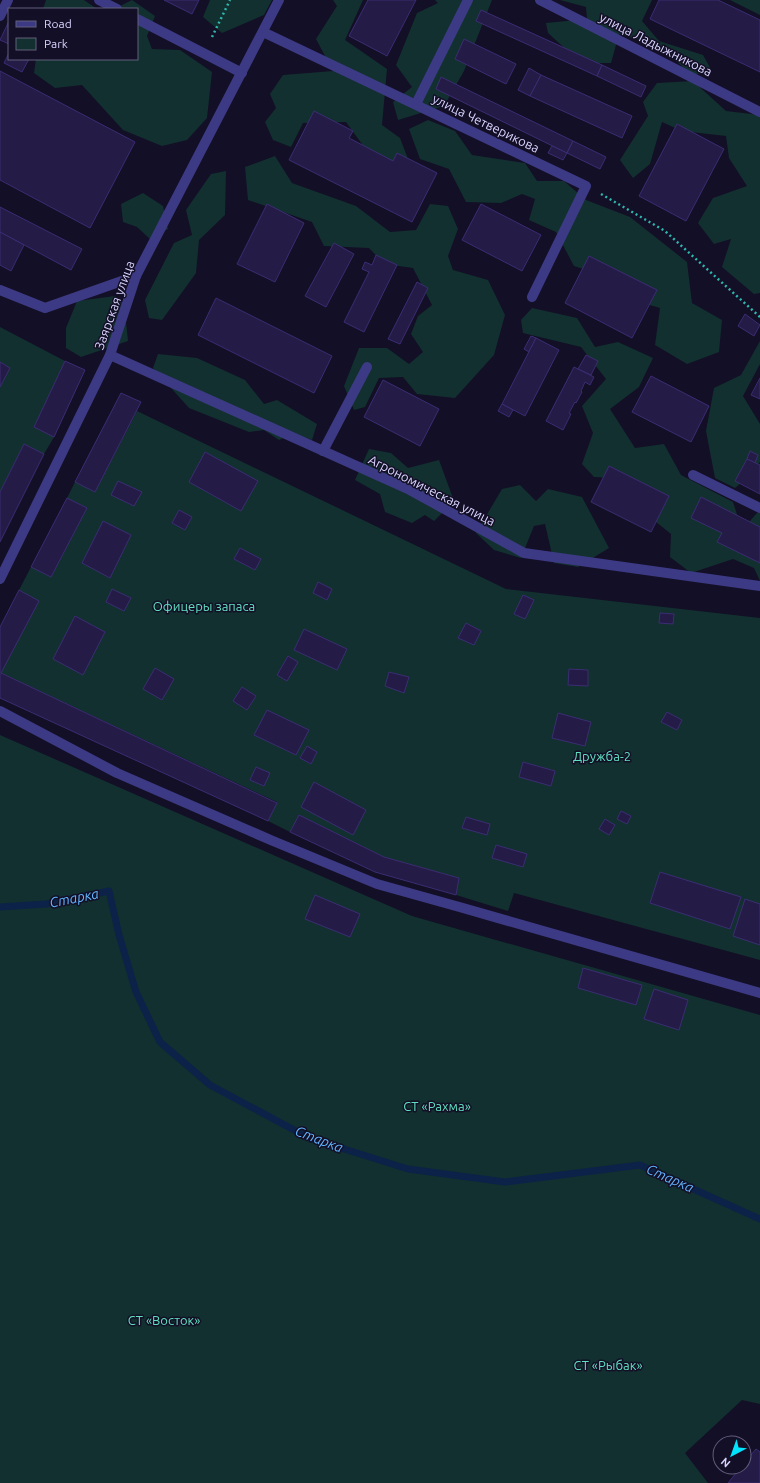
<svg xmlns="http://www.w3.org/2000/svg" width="760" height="1483" font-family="Ubuntu,sans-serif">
	<rect width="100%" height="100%" fill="#130f26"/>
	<g fill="#12302f">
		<path d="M46 0H84L97 9H43Z"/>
		<path d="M132 0 155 16 147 36 152 49 180 50 212 72 207 118 187 140 162 146 123 130 82 85 55 88 34 73 36 59H137V9H114Z"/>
		<path d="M210 0H272L264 15 222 33 203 17Z"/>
		<path d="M333 0H363L345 40 387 69 382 125 400 138 413 172 380 169 346 122 303 123 291 147 273 140 265 122 276 108 270 94 283 75 333 71 316 39 337 6Z"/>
		<path d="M435 0H492L464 71 444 106 398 120 393 102 412 87 396 65 417 13 438 3Z"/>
		<path d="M560 0H652L642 21 659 41 703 55 712 71 692 75 659 46 619 34 611 63H581L548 33 546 23 587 19 586 7Z"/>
		<path d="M730 0H760V15Z"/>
		<path d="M693 81 726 111 760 115V293L754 294 722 267 731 239 714 244 698 223 713 198 747 186 729 158 726 136 682 131 662 122 650 164 633 178 620 160 648 116 643 102 657 83Z"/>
		<path d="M428 120 455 131 472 155 525 163 537 181H564L586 200 630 217 687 262 692 303 722 320 719 352 687 364 655 345 660 308 639 302 626 282 574 266 556 232 529 220 535 199 522 194 501 203 466 202 449 169 420 159 409 129Z"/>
		<path d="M275 156 292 183 356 206 390 232 416 230 430 204 448 206 458 229 448 256 453 270 488 280 505 315 494 355 455 398 417 394 403 377 379 378 365 407 354 410 344 386 359 348H387L409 364 423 352 411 334 418 316 432 305 413 268 384 264 369 248 324 246 312 222 248 200 245 167Z"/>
		<path d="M226 171 225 215 199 240 196 273 162 320 149 318 145 300 174 243 192 235 186 210 211 174Z"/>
		<path d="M143 193 163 206 168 229 150 239 137 227 123 222 121 204Z"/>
		<path d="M115 296 124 303 128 341 81 357 66 348V328L77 301Z"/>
		<path d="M532 308 577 318 595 347 618 342 653 358 639 387 610 409 635 448 664 444 681 475 733 502 742 530 757 513H760V581L754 568 733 559 691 573 670 557 671 534 625 497 615 478 594 477 582 464 593 433 582 406 606 379 581 347 523 333 521 320Z"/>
		<path d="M0 327 65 361 34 427 54 437 44 454 24 444 0 492Z"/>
		<path d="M760 341V364L743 396 760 424V462L750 475 735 488 715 478 706 431 714 388 741 375Z"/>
		<path d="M158 354 197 358 245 380 264 404 277 400 317 424 312 440 293 433 279 440 264 430 249 432 189 408 153 368Z"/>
		<path d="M137 411 506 589 760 618V960L514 893 508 911 456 895 459 878 384 857 299 815 290 832 268 821 277 802 1 673 38 601 19 590 31 567 51 577 87 508 67 498 75 482 95 492Z"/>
		<path d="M369 449 391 453 408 468 439 460 454 501 434 521 425 515 412 523 385 512 380 494 355 480Z"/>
		<path d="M520 485 536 501 548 489 582 497 609 548 578 567 554 563 545 524 534 526 521 558 494 550 476 533 502 489Z"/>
		<path d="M0 735 412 916 760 1015V1404L742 1400 685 1453 708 1483H0Z"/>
	</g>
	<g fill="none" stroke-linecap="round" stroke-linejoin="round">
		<path stroke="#0c2248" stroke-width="7" d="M0 907 46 904 109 891 119 935 136 992 160 1042 210 1085 309 1138 408 1169 505 1182 640 1165 760 1219"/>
	</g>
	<g fill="#241b47" stroke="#3b2d73">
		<path d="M164 0H199L192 14Z"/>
		<path d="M368 0H416L387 56 349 36Z"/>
		<path d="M659 0H718L760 20V72L650 19Z"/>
		<path d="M481 10 602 65 597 76 476 21Z"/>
		<path d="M9 21V44L0 40Z"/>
		<path d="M464 39 516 64 506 84 455 59Z"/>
		<path d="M9 53V59H29L22 72 4 63Z"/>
		<path d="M602 65 646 86 641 97 597 76Z"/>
		<path d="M529 68 541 75 530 96 518 90Z"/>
		<path d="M0 71 135 142 90 228 0 180Z"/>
		<path d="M541 75 632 116 622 138 530 96Z"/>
		<path d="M441 77 573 141 567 153 436 89Z"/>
		<path d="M314 111 353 131 349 138 393 161 397 153 437 173 412 222 289 160Z"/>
		<path d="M677 124 724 149 686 221 639 196Z"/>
		<path d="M573 141 606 157 600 169 567 153Z"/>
		<path d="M552 146 567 153 563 160 548 153Z"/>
		<path d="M267 204 304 223 275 282 237 264Z"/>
		<path d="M481 204 541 235 522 271 462 240Z"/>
		<path d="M0 207 82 249 71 270 0 232Z"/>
		<path d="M0 232 24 245 11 271 0 265Z"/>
		<path d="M334 243 354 254 326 307 305 296Z"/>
		<path d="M376 255 397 265 364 332 344 322 369 272 362 269 365 262 372 265Z"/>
		<path d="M589 256 657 290 632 338 565 303Z"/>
		<path d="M417 282 428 288 400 344 388 339Z"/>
		<path d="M216 298 332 356 314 393 198 335Z"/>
		<path d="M745 314 760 325 754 336 738 326Z"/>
		<path d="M531 336 536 338 529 352 524 349Z"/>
		<path d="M536 338 559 350 525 416 502 404Z"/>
		<path d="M586 355 598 361 591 375 578 369Z"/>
		<path d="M65 361 85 370 54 437 34 427Z"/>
		<path d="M0 362 10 368 0 387Z"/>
		<path d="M574 367 594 377 590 385 585 382 581 391 582 392 576 403 575 402 569 413 571 414 563 430 546 421Z"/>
		<path d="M651 376 709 406 691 442 632 412Z"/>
		<path d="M760 378V399L751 395Z"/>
		<path d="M383 380 439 409 420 446 364 417Z"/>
		<path d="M121 393 141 402 95 492 75 482Z"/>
		<path d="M502 404 513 410 509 417 498 411Z"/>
		<path d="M24 444 44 454 0 542V492Z"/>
		<path d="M750 451 758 455 755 463 747 459Z"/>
		<path d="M205 452 258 481 241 511 189 482Z"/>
		<path d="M747 459 760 465V494L735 481Z"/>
		<path d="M609 466 669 496 651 532 591 502Z"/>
		<path d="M118 481 142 492 134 506 111 495Z"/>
		<path d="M701 497 760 527V563L717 542 722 533 691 518Z"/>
		<path d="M67 498 87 508 51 577 31 567Z"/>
		<path d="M179 510 192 517 185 530 172 523Z"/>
		<path d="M103 521 131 535 110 578 82 563Z"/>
		<path d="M240 548 261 559 255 570 234 559Z"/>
		<path d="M318 582 332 589 327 600 313 593Z"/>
		<path d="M112 589 131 598 124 611 106 602Z"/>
		<path d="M19 590 39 601 1 673 277 803 268 821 0 698V627Z"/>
		<path d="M523 595 534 600 525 619 514 614Z"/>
		<path d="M660 613 674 614 673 624 659 623Z"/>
		<path d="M75 616 105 632 83 675 53 659Z"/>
		<path d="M466 623 481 631 474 645 458 638Z"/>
		<path d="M304 629 347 649 337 670 294 650Z"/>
		<path d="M288 656 298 662 287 681 277 675Z"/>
		<path d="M155 668 174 679 162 700 143 689Z"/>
		<path d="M569 669 588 670V686L568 685Z"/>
		<path d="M389 672 409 677 404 693 385 686Z"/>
		<path d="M242 687 256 696 247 710 233 701Z"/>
		<path d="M267 710 309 730 296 755 254 735Z"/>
		<path d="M667 712 682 720 677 730 661 722Z"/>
		<path d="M558 713 591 722 585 746 552 738Z"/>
		<path d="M307 746 317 752 311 764 300 758Z"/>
		<path d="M523 762 555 771 551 786 519 777Z"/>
		<path d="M256 767 270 773 264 786 250 780Z"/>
		<path d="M314 782 366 810 353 835 301 807Z"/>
		<path d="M621 811 631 816 627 824 617 819Z"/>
		<path d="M299 815 384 857 459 878 456 895 375 872 290 832Z"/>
		<path d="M466 817 490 824 487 835 462 828Z"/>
		<path d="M605 819 615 825 609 835 599 829Z"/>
		<path d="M496 845 527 854 523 867 492 858Z"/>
		<path d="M660 872 741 897 730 929 650 903Z"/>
		<path d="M315 895 360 914 350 937 305 919Z"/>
		<path d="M745 899 760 904V945L733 936Z"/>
		<path d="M583 968 642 985 636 1005 578 988Z"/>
		<path d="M654 989 688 1000 679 1030 644 1019Z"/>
		<path d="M756 1449 760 1452V1483H728L741 1467H744V1463Z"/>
	</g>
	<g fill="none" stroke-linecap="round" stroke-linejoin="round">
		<g stroke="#2fb8b0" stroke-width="2.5" stroke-dasharray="2 3" stroke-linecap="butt">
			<path d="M212 37 230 0"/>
			<path d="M601 194 665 231 760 317"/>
		</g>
		<g stroke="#3d3a85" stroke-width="10">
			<path d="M99 0 117 9"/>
			<path d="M540 0 760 112"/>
			<path d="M0 16 8 0"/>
			<path d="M137 19 242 73"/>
			<path d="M263 32 586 186 532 297"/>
			<path d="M416 104 468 0"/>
			<path d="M0 290 45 308 136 276"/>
			<path d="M110 355 410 490 524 553 760 586"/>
			<path d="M323 451 367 367"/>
			<path d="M693 475 760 508"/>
			<path d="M0 579 110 355 136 276 279 0"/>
			<path d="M0 711 117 773 273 841 377 884 463 908 760 993"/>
		</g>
	</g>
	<g text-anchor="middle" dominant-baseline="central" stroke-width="3" stroke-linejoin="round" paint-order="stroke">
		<g font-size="13" fill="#d9d4ff" stroke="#130f26">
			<text transform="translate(656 44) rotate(27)">улица Ладыжникова</text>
			<text transform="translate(486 123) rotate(26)">улица Четверикова</text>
			<text transform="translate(114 305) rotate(-70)">Заярская улица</text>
			<text transform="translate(432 490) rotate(27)">Агрономическая улица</text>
		</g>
		<g font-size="13" fill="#5fe0c0" stroke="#130f26">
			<text x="204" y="606">Офицеры запаса</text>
			<text x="602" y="756">Дружба-2</text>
			<text x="437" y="1106">СТ «Рахма»</text>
			<text x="164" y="1320">СТ «Восток»</text>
			<text x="608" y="1365">СТ «Рыбак»</text>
		</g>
		<g font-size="14" font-style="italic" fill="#62b6ff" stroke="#130f26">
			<text transform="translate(74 898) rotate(-11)">Старка</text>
			<text transform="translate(319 1139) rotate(21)">Старка</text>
			<text transform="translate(670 1178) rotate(24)">Старка</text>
		</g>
	</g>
	<rect x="8" y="8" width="130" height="52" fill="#130f26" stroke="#625e7d"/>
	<rect x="16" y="21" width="20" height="6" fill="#3d3a85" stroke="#625e7d"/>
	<text x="44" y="28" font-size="12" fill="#d9d4ff">Road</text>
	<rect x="16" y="38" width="20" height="12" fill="#12302f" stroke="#625e7d"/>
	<text x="44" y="48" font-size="12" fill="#d9d4ff">Park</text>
	<g transform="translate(732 1455) rotate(221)"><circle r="19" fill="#130f26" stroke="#625e7d"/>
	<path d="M0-3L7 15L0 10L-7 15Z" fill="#00e5ff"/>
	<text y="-6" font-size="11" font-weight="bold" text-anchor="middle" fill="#d9d4ff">N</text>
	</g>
</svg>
